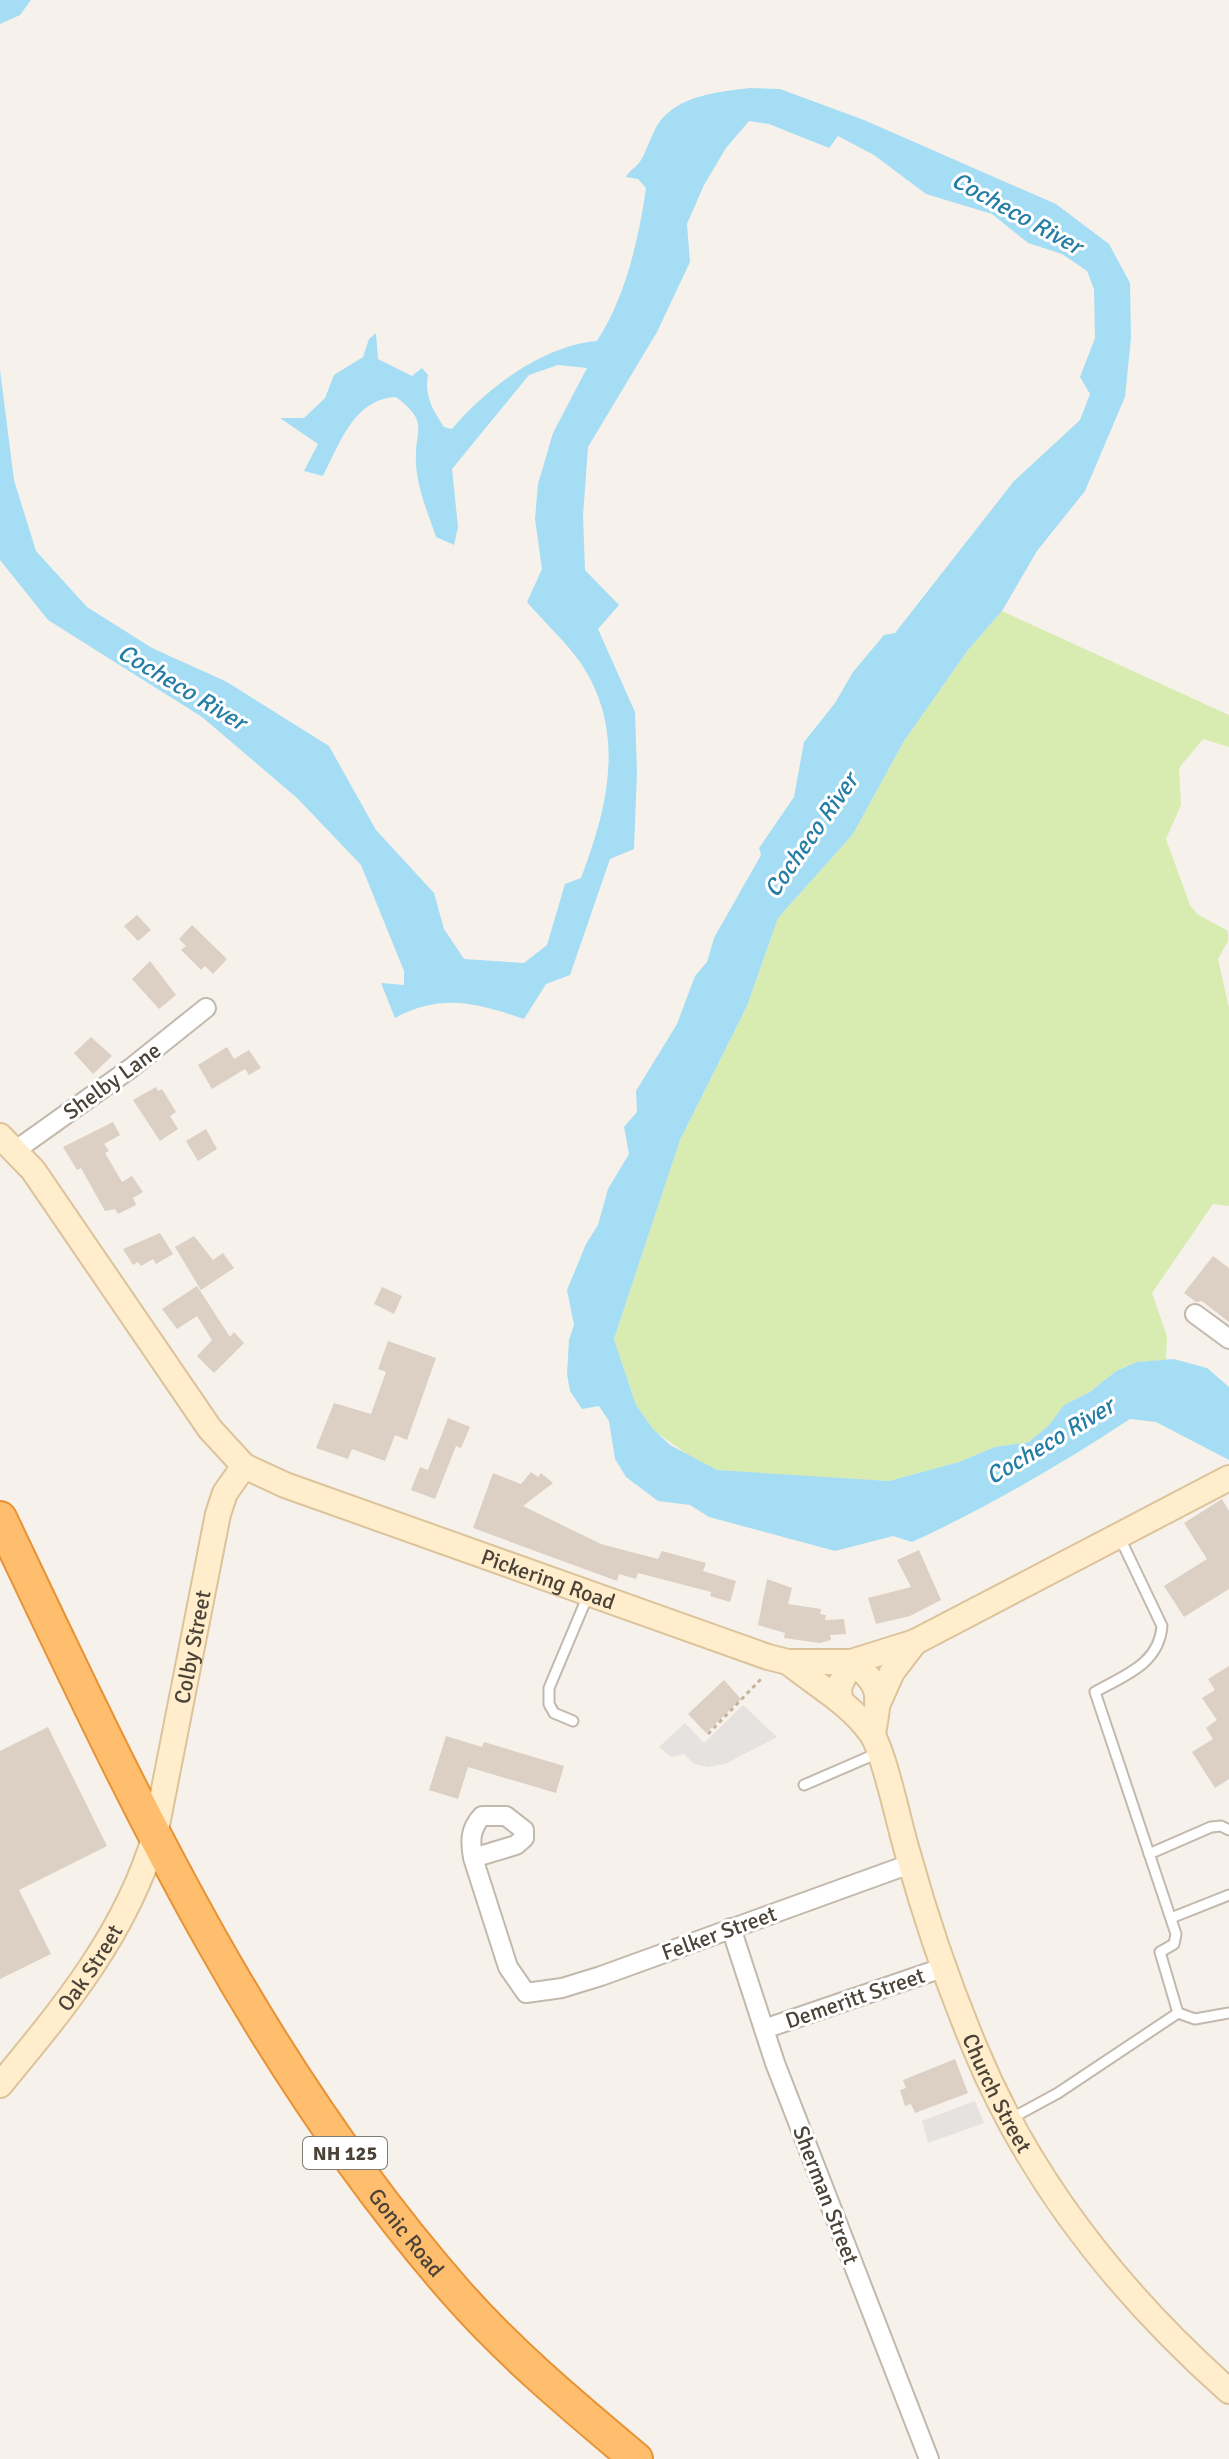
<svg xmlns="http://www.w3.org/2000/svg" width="1229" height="2459" font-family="Signika,sans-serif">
	<rect width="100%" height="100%" fill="#f6f2eb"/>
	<path fill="#d8ecb2" d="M1002 611 1229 715V747L1203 739 1179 768 1181 805 1166 839 1190 905 1197 914 1228 931V941L1218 959 1229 1008V1206L1213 1204 1152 1293 1167 1336 1166 1360 1137 1362 1116 1371 1090 1392 1064 1405 1049 1425 1029 1442 995 1447 959 1462 889 1481 761 1475 717 1470 691 1457 653 1430 636 1405 614 1339 680 1140 747 1006 778 918 853 834 904 741 968 650Z"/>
	<g fill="#e5e2df">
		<path d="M743 1705 777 1737 725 1764 708 1767 694 1764 684 1754 671 1757 659 1747 685 1723 704 1743Z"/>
		<path d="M975 2101 984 2123 928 2143 922 2121Z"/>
	</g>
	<g fill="#a5ddf5">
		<path d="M0 0H31L20 15 0 24Z"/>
		<path d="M750 88 780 89 864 120 1056 204 1109 244 1130 283 1131 338 1125 397 1085 491 1037 551 1002 611 968 650 904 741 853 834 778 918 747 1006 680 1140 614 1339 636 1405 653 1429 670 1445 717 1470 889 1481 959 1462 995 1447 1029 1442 1049 1425 1064 1405 1090 1392 1116 1371 1137 1362 1174 1359 1207 1368 1229 1387V1460L1156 1422 1130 1419C1060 1465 988 1507 912 1542L893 1536 835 1551 709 1517 690 1505 658 1501 626 1477 615 1459 609 1421 599 1406 582 1409 570 1391 567 1374 569 1340 574 1325 567 1290 586 1244 598 1225 608 1189 629 1154 624 1127 637 1112 636 1091 677 1024 695 976 707 962 714 938 761 855 759 848 794 797 804 742 835 703 853 672 884 635 895 633 1014 481 1080 420 1090 394 1080 377 1095 338 1094 289 1087 271 1062 254 1028 243 992 214 926 194 874 155 838 136 829 148 769 124 749 121 726 148 704 185 687 224 690 262 657 332 588 447 583 516 585 570 619 605 598 629 635 712 637 772 634 849 610 859 570 975 546 984 524 1019C476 1003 442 993 395 1018L381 983 404 985V971L361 865 297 798 202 717 48 620 0 560V370L14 480 36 551 87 607 152 648 227 682 329 746 376 830 434 893 444 929 464 959 524 963 547 945 565 884 581 878C608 807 627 731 580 662 565 641 544 622 527 602L542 569 535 519 538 484 553 433 587 368 558 365 529 375 452 469 458 527 454 545 436 537C428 513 417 488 416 463 414 428 431 424 396 397 354 399 340 443 323 476L304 471 318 444 280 418H304L325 398 334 375 363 357 369 339 376 333 378 359 412 376 422 368 428 375C424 396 433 410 444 427L452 429C485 389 544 345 597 341 625 298 639 239 646 188L638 179 626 177C630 170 635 168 639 163 646 154 651 135 658 124 678 95 718 92 750 88Z"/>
	</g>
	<g fill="#dccfc3">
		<path d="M137 915 151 930 138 941 124 926Z"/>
		<path d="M192 925 227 959 213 974 205 966 201 970 181 950 186 946 179 939Z"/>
		<path d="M150 961 176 995 159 1009 132 979Z"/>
		<path d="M91 1037 112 1056 93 1074 74 1053Z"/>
		<path d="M227 1047 234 1059 249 1050 261 1068 249 1075 245 1069 212 1089 198 1065Z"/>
		<path d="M156 1087 158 1091 162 1089 176 1112 170 1116 178 1129 160 1141 133 1100Z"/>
		<path d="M113 1122 120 1135 104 1144 109 1151 105 1153 122 1182 132 1176 143 1192 133 1198 136 1205 118 1214 115 1209 105 1211 81 1168 77 1170 63 1147Z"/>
		<path d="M206 1129 217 1149 198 1161 186 1141Z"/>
		<path d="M160 1233 173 1254 156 1264 153 1259 141 1266 138 1262 133 1265 123 1249Z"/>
		<path d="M194 1236 213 1260 223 1253 234 1268 201 1290 175 1247Z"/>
		<path d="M1213 1256 1229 1268V1322L1202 1301 1196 1302 1184 1293Z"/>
		<path d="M197 1286 230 1337 234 1332 244 1343 214 1373 197 1356 212 1340 197 1316 177 1329 162 1309Z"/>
		<path d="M382 1287 402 1296 394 1314 374 1304Z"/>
		<path d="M388 1341 436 1358 407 1440 395 1435 385 1461 352 1449 348 1459 316 1448 334 1403 371 1414 386 1372 378 1369Z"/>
		<path d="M448 1418 470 1427 461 1448 456 1446 435 1499 411 1490 420 1467 428 1470Z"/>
		<path d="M531 1472 538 1477 541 1473 553 1483 523 1506 601 1544 658 1559 662 1551 706 1563 703 1571 736 1581 730 1602 710 1596 711 1592 638 1573 636 1579 619 1574 617 1581 473 1528 493 1473 521 1484Z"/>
		<path d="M1222 1499 1229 1511V1589L1184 1617 1164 1586 1207 1559 1184 1523Z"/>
		<path d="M919 1550 941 1600 910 1616 876 1624 868 1598 911 1587 897 1560Z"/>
		<path d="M767 1579 792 1588 788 1604 821 1609 820 1614 826 1615 825 1620 844 1619 846 1634 830 1635 831 1640 820 1643 784 1638 785 1633 758 1625Z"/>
		<path d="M1229 1666V1779L1215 1788 1192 1752 1213 1739 1206 1728 1217 1720 1202 1698 1215 1690 1208 1679Z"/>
		<path d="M724 1680 741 1699 706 1733 688 1714Z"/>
		<path d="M48 1727 107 1846 19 1890 51 1954 0 1979V1751Z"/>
		<path d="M446 1736 482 1747 484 1742 564 1766 556 1793 468 1767 458 1799 429 1790Z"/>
		<path d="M955 2059 968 2093 915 2113 911 2104 905 2106 900 2090 906 2088 903 2080Z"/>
	</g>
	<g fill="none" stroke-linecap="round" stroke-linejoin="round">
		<g stroke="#c3b8ad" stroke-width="13">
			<g id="lane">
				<path d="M573 1721 554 1713 549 1704V1688L589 1593"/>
				<path d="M804 1785 878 1753"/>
				<path d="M1149 1854 1211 1827 1221 1826 1229 1830"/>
				<path d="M1171 1918 1229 1895"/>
				<path d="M1178 2013 1195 2019 1229 2013"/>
				<path d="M1012 2118 1058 2093 1178 2013 1160 1952 1174 1944 1176 1934 1095 1692C1125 1675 1159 1664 1162 1626L1119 1536"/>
			</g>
		</g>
		<g stroke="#c3b8ad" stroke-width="22">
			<g id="street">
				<path d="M16 1150 131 1068 206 1008"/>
				<path d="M1195 1314 1229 1339"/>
				<path d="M473 1858 516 1845 524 1838V1830L506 1816H482C470 1829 470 1841 473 1858L508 1967 526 1993 562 1988 601 1976 910 1864"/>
				<path d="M731 1928 775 2063 929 2459"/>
				<path d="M764 2029 945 1967"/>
			</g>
		</g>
		<g stroke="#dcc39b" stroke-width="28">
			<g id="secondary">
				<path id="s1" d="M0 1136 33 1170 210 1429 244 1466 285 1485 768 1657 788 1662H851L915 1642 1229 1478"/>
				<path id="s2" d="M788 1662C816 1685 850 1703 871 1733 884 1750 900 1829 908 1854 926 1919 949 1986 975 2048 1030 2181 1122 2296 1229 2391"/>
				<path d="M840 1701 839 1687 851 1662C884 1685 879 1697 873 1734"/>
				<path d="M879 1701 892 1672 915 1642"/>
				<path id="s3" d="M0 2085C63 2009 127 1932 155 1835L218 1514 225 1493 244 1466"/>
			</g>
		</g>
		<g stroke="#e79234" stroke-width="36">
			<g id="highway">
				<path id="s4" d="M0 1518C131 1793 253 2060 455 2291 509 2353 573 2406 636 2459"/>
			</g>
		</g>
		<path stroke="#c5b39d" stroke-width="3" stroke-dasharray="4 4" stroke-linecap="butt" d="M708 1734 763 1677"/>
		<use href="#lane" stroke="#fff" stroke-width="9"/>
		<use href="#street" stroke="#fff" stroke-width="18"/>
		<use href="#secondary" stroke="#ffedcc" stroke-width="24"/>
		<use href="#highway" stroke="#ffbe6d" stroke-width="32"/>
	</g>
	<g text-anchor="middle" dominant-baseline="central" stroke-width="6" stroke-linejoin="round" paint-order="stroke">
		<rect fill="#fff" stroke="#817b74" stroke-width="2" x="303" y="2137" width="84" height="32" rx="6"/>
		<g font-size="20" font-weight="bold" fill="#4b4238">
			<text x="345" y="2153">NH 125</text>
		</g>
		<g font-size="22" fill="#4b4238" stroke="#fff">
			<text transform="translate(112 1081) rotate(-36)">Shelby Lane</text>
			<text stroke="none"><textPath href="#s1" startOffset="736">Pickering Road</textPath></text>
			<text stroke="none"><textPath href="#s3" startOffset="488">Colby Street</textPath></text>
			<text transform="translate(719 1933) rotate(-20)">Felker Street</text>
			<text stroke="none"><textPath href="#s3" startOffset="148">Oak Street</textPath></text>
			<text transform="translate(855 1998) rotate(-19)">Demeritt Street</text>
			<text stroke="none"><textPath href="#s2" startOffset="492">Church Street</textPath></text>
			<text transform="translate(826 2195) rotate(69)">Sherman Street</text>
			<text stroke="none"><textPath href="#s4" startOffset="824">Gonic Road</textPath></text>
		</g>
		<g font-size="24" font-style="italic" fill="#257ea6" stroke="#fff">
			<text transform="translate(1017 213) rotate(29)">Cocheco River</text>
			<text transform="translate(182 687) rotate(31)">Cocheco River</text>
			<text transform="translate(811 835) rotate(-55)">Cocheco River</text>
			<text transform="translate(1050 1441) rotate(-31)">Cocheco River</text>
		</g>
	</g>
</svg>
